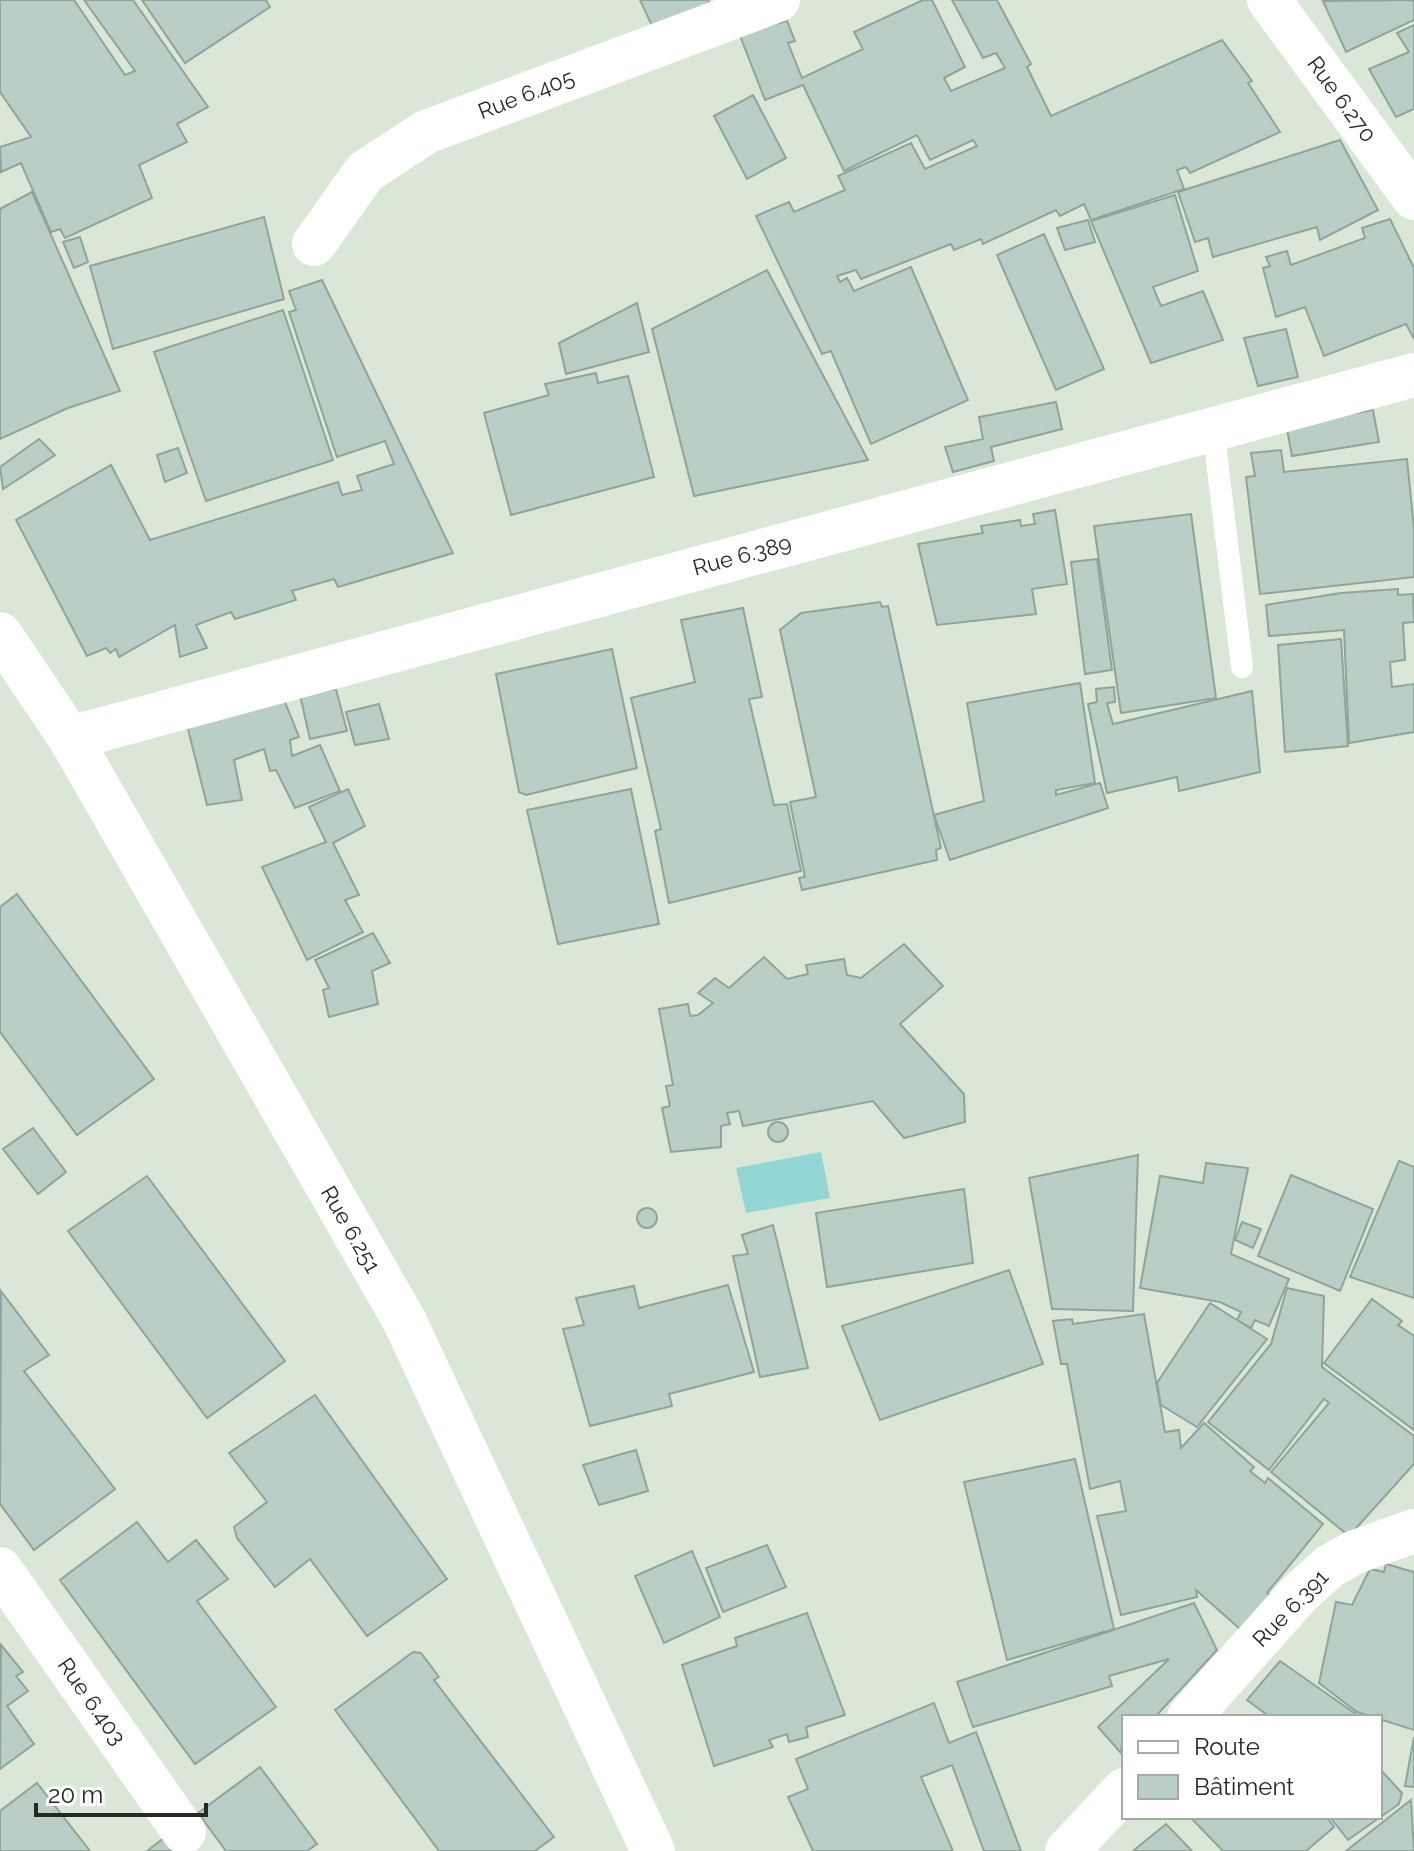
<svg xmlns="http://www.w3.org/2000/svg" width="1414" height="1851" font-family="Raleway,sans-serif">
	<rect width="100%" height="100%" fill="#dbe7d6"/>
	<path fill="#94d6d5" d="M821 1152 830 1198 746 1213 736 1168Z"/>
	<g fill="#b9cec4" stroke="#90a49b" stroke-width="2">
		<path d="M0 0H74L125 75 135 71 84 0H133L208 107 177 124 187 142 139 165 152 198 65 238 60 229 51 232 21 163 1 172 0 147 31 137 0 92Z"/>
		<path d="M142 0H266L270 7 185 63Z"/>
		<path d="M640 0H708L711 6 653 28Z"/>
		<path d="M923 0H932L965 67 944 78 951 91 1005 68 996 53 983 58 952 0H997L1031 64 1027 67 1051 116 1222 40 1252 81 1248 83 1280 132 1190 173 1186 167 1177 170 1184 189 1091 220 1084 204 1060 216 1056 210 983 244 981 239 954 250 951 244 861 279 856 270 837 276 840 282 847 278 854 291 911 267 968 400 871 444 831 351 822 354 756 216 789 202 794 212 845 190 838 176 911 143 925 169 977 146 973 140 930 160 917 135 844 171 803 85 765 100 739 33 787 21 795 41 788 43 802 78 863 49 854 32Z"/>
		<path d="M1414 0V20L1346 52 1323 1Z"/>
		<path d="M1414 25V109L1396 117 1369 69 1409 52 1397 33Z"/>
		<path d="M753 95 786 158 747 179 714 116Z"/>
		<path d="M1340 140 1378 210 1320 240 1317 227 1213 257 1208 238 1195 242 1178 192Z"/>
		<path d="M32 192 120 391 68 408 0 439V209Z"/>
		<path d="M1175 195 1198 271 1153 287 1161 306 1203 291 1223 340 1151 363 1091 221Z"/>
		<path d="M264 217 284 299 113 349 90 266Z"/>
		<path d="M1390 219 1414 268V339L1406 324 1324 356 1305 307 1276 317 1263 268 1270 266 1266 257 1287 251 1291 265 1365 238 1362 228Z"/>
		<path d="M1088 220 1095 242 1065 250 1057 228Z"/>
		<path d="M1044 234 1104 369 1056 390 997 255Z"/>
		<path d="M80 237 88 262 74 268 63 242Z"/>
		<path d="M767 270 868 460 694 496 652 329Z"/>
		<path d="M322 280 453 553 338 587 334 579 292 591 296 600 235 619 231 612 196 625 207 648 180 657 175 625 119 657 116 649 110 653 106 648 87 656 16 520 111 465 150 540 338 482 342 495 362 490 357 476 394 464 385 441 337 457 289 312 296 310 289 291Z"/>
		<path d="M637 303 649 352 566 374 559 343Z"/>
		<path d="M283 310 333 460 206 501 154 352Z"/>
		<path d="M1286 329 1298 377 1258 386 1244 338Z"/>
		<path d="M596 373 598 383 628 376 654 477 511 515 484 413 549 395 545 384Z"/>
		<path d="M1056 402 1062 429 991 447 994 461 953 472 945 447 983 439 979 417Z"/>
		<path d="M1373 410 1379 442 1292 456 1286 424Z"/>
		<path d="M39 439 55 455 3 489 0 467Z"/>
		<path d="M178 448 187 473 165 482 157 455Z"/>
		<path d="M1281 450 1284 472 1407 459 1414 529V577L1260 594 1246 477 1255 476 1251 453Z"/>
		<path d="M1055 510 1067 584 1032 589 1036 614 937 625 918 544 983 533 981 526 1020 520 1021 526 1035 524 1033 514Z"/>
		<path d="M1191 514 1216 698 1121 713 1094 526Z"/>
		<path d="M1097 559 1112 670 1085 674 1071 562Z"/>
		<path d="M1398 589V595L1413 594 1414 622 1403 623 1405 660 1390 662 1392 687 1414 684V732L1349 743 1344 630 1269 636 1266 605 1341 593Z"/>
		<path d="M880 602 882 607 888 606 941 848 936 850 937 860 802 890 799 878 805 877 790 802 816 797 780 630 801 613Z"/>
		<path d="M743 608 762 697 749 699 774 805 787 804 801 871 669 903 655 831 661 829 631 698 695 682 681 620Z"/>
		<path d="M1341 639 1348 746 1285 752 1278 645Z"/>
		<path d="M612 649 637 768 526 795 519 792 496 674Z"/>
		<path d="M1080 683 1095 783 1056 790V795L1100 783 1108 808 950 860 934 815 984 801 967 703Z"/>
		<path d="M1114 687 1115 702 1107 703 1113 724 1252 691 1260 772 1179 791 1177 777 1107 793 1088 704 1097 702 1096 689Z"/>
		<path d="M336 689 347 731 310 739 300 695Z"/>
		<path d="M283 697 299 737 290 740 292 756 320 745 340 791 295 808 276 770 270 771 264 749 234 760 242 800 207 805 186 721Z"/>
		<path d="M379 704 389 739 355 745 346 712Z"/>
		<path d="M348 789 365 826 333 843 359 895 345 900 363 932 307 960 262 867 326 842 309 807Z"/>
		<path d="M631 789 659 924 558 944 527 810Z"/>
		<path d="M17 894 154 1079 77 1135 0 1032V907Z"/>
		<path d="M373 933 390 963 372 971 378 1004 329 1017 323 990 329 988 315 960Z"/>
		<path d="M904 944 943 986 900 1024 964 1094 965 1122 904 1138 873 1101 743 1126 739 1111 727 1113 730 1124 721 1126V1147L671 1152 662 1108 670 1106 666 1086 673 1085 659 1009 688 1004 690 1016 698 1015 713 1003 698 993 715 978 729 988 764 957 787 979 808 974 806 965 844 959 847 975 861 978Z"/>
		<circle cx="778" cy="1132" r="10"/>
		<path d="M33 1128 66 1172 38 1194 3 1149Z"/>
		<path d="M1138 1155 1133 1311 1052 1309 1029 1178Z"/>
		<path d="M1399 1161 1414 1167V1298L1350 1277Z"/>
		<path d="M1206 1163 1248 1168 1231 1254 1289 1279 1269 1326 1255 1320 1251 1328 1237 1320 1241 1312 1220 1302 1140 1288 1160 1176 1203 1183Z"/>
		<path d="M1291 1175 1373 1209 1340 1291 1258 1256Z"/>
		<path d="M147 1176 285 1361 207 1418 68 1231Z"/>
		<path d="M964 1189 973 1263 827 1287 816 1213Z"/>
		<circle cx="647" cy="1218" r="10"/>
		<path d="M1242 1222 1261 1229 1253 1248 1235 1240Z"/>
		<path d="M773 1225 808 1368 760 1377 733 1256 748 1254 742 1235Z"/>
		<path d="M1009 1270 1043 1364 880 1420 842 1326Z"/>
		<path d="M728 1285 754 1372 669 1394 672 1406 590 1426 563 1329 584 1325 576 1298 634 1286 639 1308Z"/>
		<path d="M1287 1288 1324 1296 1322 1367 1414 1436V1464L1349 1536 1271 1472 1329 1403 1324 1399 1269 1470 1208 1422 1271 1344Z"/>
		<path d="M1 1291 49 1355 24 1371 115 1489 34 1550 0 1504Z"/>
		<path d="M1372 1299 1402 1321 1398 1325 1414 1336V1430L1324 1363Z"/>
		<path d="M1210 1303 1267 1339 1197 1427 1161 1405 1157 1383Z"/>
		<path d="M1144 1314 1165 1432 1179 1430 1181 1448 1204 1423 1254 1467 1250 1471 1265 1483 1268 1478 1323 1524 1267 1593 1271 1595 1240 1629 1196 1590 1197 1597 1121 1615 1097 1516 1126 1511 1120 1481 1090 1489 1067 1364H1061L1053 1321 1072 1319 1073 1324Z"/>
		<path d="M315 1395 447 1579 367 1636 310 1559 275 1587 237 1538 234 1527 267 1502 229 1453Z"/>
		<path d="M636 1450 648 1491 599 1505 583 1465Z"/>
		<path d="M1075 1459 1114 1629 1007 1660 964 1482Z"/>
		<path d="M137 1522 168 1562 196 1540 228 1579 197 1601 276 1707 195 1764 60 1580Z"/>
		<path d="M767 1545 786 1587 723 1612 706 1568Z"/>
		<path d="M692 1551 720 1617 664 1643 635 1576Z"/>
		<path d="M1386 1564 1414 1572V1730L1357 1712 1319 1683 1336 1602 1352 1605 1370 1569 1384 1572Z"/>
		<path d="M1194 1603 1217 1650 1155 1717H1124L1121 1753 1098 1727 1169 1659 1109 1676 1112 1686 973 1727 957 1682Z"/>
		<path d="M807 1613 845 1715 806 1727 808 1737 789 1742 787 1734 769 1740 773 1747 714 1766 682 1665 737 1646 735 1638Z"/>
		<path d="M1 1645 23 1672 16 1676 28 1691 7 1706 34 1744 0 1769Z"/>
		<path d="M413 1652 421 1653 439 1677 434 1680 554 1837 535 1851H439L335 1710Z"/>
		<path d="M1280 1661 1360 1717H1270L1247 1700Z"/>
		<path d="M934 1703 949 1743 976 1732 1021 1851H984L952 1765 921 1777 953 1851H813L788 1797 808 1789 796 1759Z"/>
		<path d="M1414 1737V1787L1405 1786Z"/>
		<path d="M260 1767 317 1844 307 1851H226L198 1813Z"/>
		<path d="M1380 1769 1402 1793 1399 1804 1348 1840 1330 1817H1380Z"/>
		<path d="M37 1783 90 1851H0V1811Z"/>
		<path d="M1411 1800 1414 1851H1346Z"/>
		<path d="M1190 1817H1327L1334 1827 1306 1851H1223Z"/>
		<path d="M1166 1824 1192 1851H1133Z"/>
		<path d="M164 1838 173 1851H147Z"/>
	</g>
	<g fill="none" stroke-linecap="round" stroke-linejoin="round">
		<path stroke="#fff" stroke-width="22" d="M1213 428 1242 667"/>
		<g stroke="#fff" stroke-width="44">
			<path d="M1269 0 1414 198"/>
			<path d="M314 244 365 172 426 132 778 0"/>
			<path d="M70 738 1414 375"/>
			<path d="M0 1569 184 1832"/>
			<path d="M1189 1717 1299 1594 1330 1566 1355 1552 1414 1531"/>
			<path d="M1067 1851 1124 1790"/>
		</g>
		<path stroke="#fff" stroke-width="44" d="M0 634 70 738 404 1320 653 1851"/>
	</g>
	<g text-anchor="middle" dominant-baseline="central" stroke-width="8" stroke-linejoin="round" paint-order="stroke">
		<g font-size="22" fill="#252923" stroke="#fff">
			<text transform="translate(526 94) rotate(-21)">Rue 6.405</text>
			<text transform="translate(1342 99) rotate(54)">Rue 6.270</text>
			<text transform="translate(742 555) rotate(-15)">Rue 6.389</text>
			<text transform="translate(351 1229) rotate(60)">Rue 6.251</text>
			<text transform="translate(1290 1608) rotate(-46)">Rue 6.391</text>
			<text transform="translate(92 1701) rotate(55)">Rue 6.403</text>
		</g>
	</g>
	<rect x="1122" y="1715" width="260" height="104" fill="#ffffff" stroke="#a8a9a7" stroke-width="2"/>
	<rect x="1138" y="1741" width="40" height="12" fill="#ffffff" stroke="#a8a9a7" stroke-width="2"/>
	<text x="1194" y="1755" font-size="24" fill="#252923">Route</text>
	<rect x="1138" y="1775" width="40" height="24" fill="#b9cec4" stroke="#a8a9a7" stroke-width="2"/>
	<text x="1194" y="1795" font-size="24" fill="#252923">Bâtiment</text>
	<path d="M36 1803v12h170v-12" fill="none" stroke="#252923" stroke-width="4"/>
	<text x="48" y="1803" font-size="24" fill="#252923" stroke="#ffffff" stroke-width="6" paint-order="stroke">20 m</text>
</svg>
